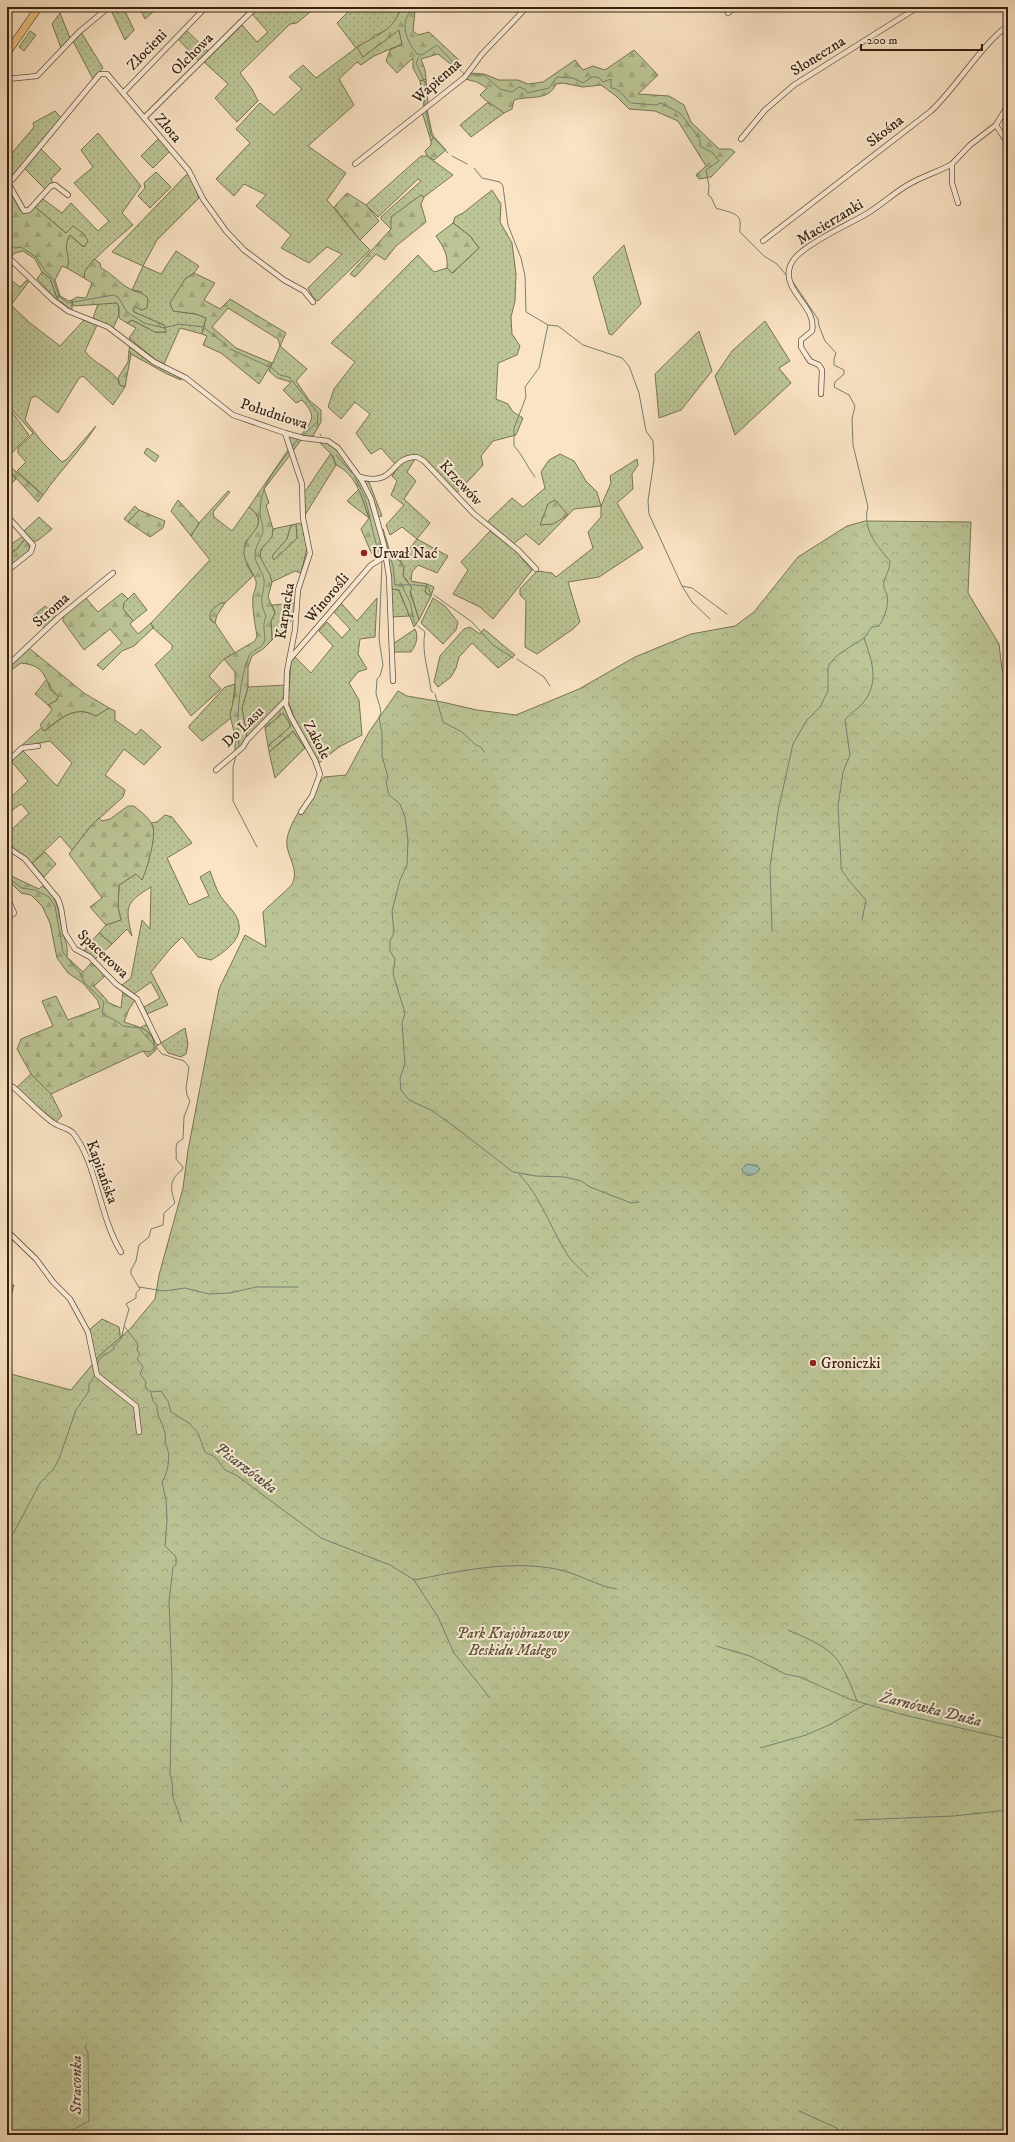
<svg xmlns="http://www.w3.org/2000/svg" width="1015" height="2142" font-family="'IM FELL DW Pica',serif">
	<defs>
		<pattern id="grass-dots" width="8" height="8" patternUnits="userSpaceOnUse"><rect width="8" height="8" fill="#bcc596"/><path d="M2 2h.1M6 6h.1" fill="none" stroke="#a2a980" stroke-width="1.8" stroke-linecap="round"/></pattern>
		<pattern id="forest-firs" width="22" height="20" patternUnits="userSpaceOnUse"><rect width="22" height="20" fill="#bcc596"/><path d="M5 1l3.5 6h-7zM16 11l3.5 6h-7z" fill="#a2a980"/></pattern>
		<pattern id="park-crowns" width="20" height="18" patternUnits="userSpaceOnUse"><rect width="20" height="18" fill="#bcc596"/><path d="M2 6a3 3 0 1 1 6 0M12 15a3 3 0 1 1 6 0" fill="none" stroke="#a2a980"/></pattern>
		<pattern id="water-ripples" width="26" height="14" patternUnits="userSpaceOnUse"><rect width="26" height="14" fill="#9fbeb5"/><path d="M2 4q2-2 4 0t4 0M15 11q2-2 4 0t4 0" fill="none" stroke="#829a92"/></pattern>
	</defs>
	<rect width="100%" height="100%" fill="#fbe4c5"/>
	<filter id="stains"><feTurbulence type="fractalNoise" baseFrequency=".005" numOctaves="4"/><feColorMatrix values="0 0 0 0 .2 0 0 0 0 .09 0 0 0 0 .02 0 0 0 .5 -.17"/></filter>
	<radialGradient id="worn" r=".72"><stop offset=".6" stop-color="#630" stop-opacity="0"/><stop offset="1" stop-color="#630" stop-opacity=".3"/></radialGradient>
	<g fill="url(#grass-dots)" stroke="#787454">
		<path d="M111 7H123L134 30 125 40 110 8Z"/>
		<path d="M139 7H153L155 10 145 19Z"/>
		<path d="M259 7H316L297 23 290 24 240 73 252 89 258 101 237 122 215 98 228 84 204 62 242 25 257 42 268 32 252 14Z"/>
		<path d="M353 7 399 8C400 22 386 33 374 35L363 57 399 29 402 44 374 56 361 65 357 62 339 79 354 105 308 146 346 173 327 200 360 240 370 250 318 301 314 299 308 288 342 254 327 247 309 263 281 248 291 235 256 206 266 195 244 184 234 196 216 179 250 143 236 129 260 103 274 115 302 89 289 77 303 65 316 78 356 48 337 23Z"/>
		<path d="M60 13 70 38 61 48 52 24Z"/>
		<path d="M186 30 209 52 199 61 177 38Z"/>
		<path d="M30 31 36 35 24 51 19 47Z"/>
		<path d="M81 32 103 68 93 79 73 41Z"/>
		<path d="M426 79 428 103 424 107 420 81Z"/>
		<path d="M487 103 495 106 504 113 471 137 460 125Z"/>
		<path d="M427 109 432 133 434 137 431 141 423 115 421 113Z"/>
		<path d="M55 111 62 119 11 177H7V159L34 127 33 123Z"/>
		<path d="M98 133 141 186 122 213 133 225C120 237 85 263 84 278L67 268C71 255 61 250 70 235L83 247 88 241 66 233 35 207 43 199 62 213 71 203 98 231 109 221 74 183 93 167 81 150Z"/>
		<path d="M159 138 170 151 153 168 141 156Z"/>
		<path d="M40 148 61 169 51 179 53 183 45 189 24 168Z"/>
		<path d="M421 156H427L453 175 424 197 421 195 391 229 381 219V217L421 181 418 179 378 217 366 205Z"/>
		<path d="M156 172 171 187 150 208 138 196 145 188 144 183Z"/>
		<path d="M186 175H190L199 198 157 240 143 266 161 274 176 251 199 266 194 273 185 279 173 311 196 314 206 318 202 334 180 328 164 364 156 360 129 338 136 328 127 323 132 320 155 332H166L164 325 134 312 132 308 135 307 142 292 132 290 143 266 112 252Z"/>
		<path d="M492 190 501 204 500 222 512 243 516 274 515 301 511 317 512 334 520 346 517 355 498 363 496 399 508 404 513 412 523 418 516 435 493 441 481 456 483 465 456 494 422 457C410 453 404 457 395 464L381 448 371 454 356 433 370 414 355 402 341 419 328 407 334 389 355 362 331 343 418 255 434 272 447 268 453 273 479 248 470 236 453 223 455 217 463 213Z"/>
		<path d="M624 245 641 304 612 335 609 334 593 277Z"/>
		<path d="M42 272 50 278 57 298 60 296 69 301 72 300V310L55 298 37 279Z"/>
		<path d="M7 277 20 287 29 278 30 280 11 305 30 323 60 346 84 320 97 325 85 351C94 365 115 369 120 385L125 387 113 405 83 376 79 378 58 413 36 396 31 398 25 420 43 443 62 462 67 459 96 426C80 451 60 471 43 495L17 471 26 462 18 453V448L33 433 7 404Z"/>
		<path d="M109 302 117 303C122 312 117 320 113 328L93 318 98 304Z"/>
		<path d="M765 321 790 361 779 368 791 383 735 435 715 376 732 351Z"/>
		<path d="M699 331 712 371 681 410 659 418 655 374Z"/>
		<path d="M130 344 179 376 181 380 167 374 131 354 129 351Z"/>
		<path d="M280 346 307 369 296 381 309 400 321 410V422L313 436H300C313 421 317 416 302 400L296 403 283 390 291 382 277 378 269 371Z"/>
		<path d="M12 412 29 435 7 458V415Z"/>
		<path d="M288 436 301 440 293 451Z"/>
		<path d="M331 453 336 465 305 515 304 493Z"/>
		<path d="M560 454 574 461 586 481 597 492 601 506 611 483 610 476 637 459 638 465 632 474 633 489 617 503 643 548 599 577 568 582 580 622 573 629 537 654 525 647 526 601 520 595V589L537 571 552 573 556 577 593 548 588 532 601 517V506L574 509 539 545 526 534 513 544 486 523 512 498 523 507 545 488 541 472 549 460Z"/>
		<path d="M409 459H415L407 472 416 481 404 499 430 523 417 539 448 556 437 573 418 565 412 572 411 581 427 584 425 592 431 596 419 620 407 580 403 576 404 567 400 561 417 539 402 527 390 535 386 525 404 505 391 495 397 481 392 476 400 464Z"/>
		<path d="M7 468 16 479 7 488Z"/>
		<path d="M359 489 369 518 347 501Z"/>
		<path d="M228 491 230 492 213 512 214 517 232 531 249 507C266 520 257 530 245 542L247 565 253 576 225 603H221L211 614 210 620 215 623 235 653 224 659 209 676 221 689 191 716 155 665 172 649V645L153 628 151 623 210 560 191 536 199 523Z"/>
		<path d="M135 506 139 510 128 522 124 519Z"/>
		<path d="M39 517 52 529 37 541H33L24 531Z"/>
		<path d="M299 523 302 525 307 548 301 573 295 571 272 582C269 573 260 565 260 556 259 546 272 539 273 529L291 525 287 539 272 556 297 538 296 524Z"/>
		<path d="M490 531 514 549 532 570 493 619 480 607 453 594 468 570 461 562Z"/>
		<path d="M23 536 25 539 18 548 7 557V547Z"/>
		<path d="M391 589 399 590C401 599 407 606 409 616L392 617Z"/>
		<path d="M134 593 147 610 133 621 123 609 124 603Z"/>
		<path d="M377 598 375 637 360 639 358 654 367 669 358 672 349 683 359 700 362 735 339 747 319 763 298 727 288 701 291 662 295 657 311 673 333 646 319 631 327 622 342 638 350 629 334 612 341 603 357 621Z"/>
		<path d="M433 598 445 606 458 622 456 630 443 644 421 623Z"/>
		<path d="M296 603 294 618 272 640 271 621 275 613 272 605Z"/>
		<path d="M45 606 57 616 44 628 32 617Z"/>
		<path d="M470 627 480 634 484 629 515 655 498 668 472 643 459 657 456 668 451 677 438 687 434 682 440 656 464 629Z"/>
		<path d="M415 629C419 637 416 645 411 652H393V644Z"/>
		<path d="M47 679 50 689 58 696 57 700 48 705 35 694Z"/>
		<path d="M235 684 231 718 202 741 189 728V726L225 687Z"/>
		<path d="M286 685 284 700 247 737 242 708 248 687Z"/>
		<path d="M109 708 115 711V720L136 735 141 729 161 747 144 765 124 749 105 775 125 790 123 797 90 827 72 850 60 836 32 863 7 845V834L29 813 21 804 8 813 7 801 28 781 11 761 23 751 57 786 72 763 50 741 20 747 42 727 45 731C60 719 75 704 96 716Z"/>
		<path d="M283 713 289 722 290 727 268 746 265 728Z"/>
		<path d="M293 731 305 748 275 778 269 752 289 736Z"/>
		<path d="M165 815 172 817 192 843 167 858 189 905 209 896 200 877 210 871C213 879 216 889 221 897 227 905 238 914 239 925 242 940 222 954 211 960L198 957 182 937 170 949 151 972 168 1005 147 1014 144 1007 160 998 151 982 134 994 122 985 131 978 142 920 150 929 151 887C125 903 125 907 132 936L127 929 112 944 99 933 106 925 121 920 118 907 119 885 136 874 142 880 153 828 151 823 157 822Z"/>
		<path d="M88 945 100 955 95 959 84 951Z"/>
		<path d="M148 1024 158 1044 155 1051 148 1057 143 1051 150 1034 141 1027Z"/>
		<path d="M185 1028 188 1044 186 1054 181 1057 168 1053 161 1043Z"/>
		<path d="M31 1074 51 1094 62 1116 56 1122 16 1088Z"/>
		<path d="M7 1285H14L7 1311Z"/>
		<path d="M102 1319 119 1327 121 1342 97 1369 89 1330Z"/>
	</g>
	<g fill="url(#forest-firs)" stroke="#787454">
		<path d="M397 7H420L415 11 413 31 418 35 429 32 459 60 453 66 438 54 421 59 425 70 426 79 420 81 413 68V58L397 73 386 61 390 50 402 44 399 30 363 57 357 47C373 37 391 32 399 13Z"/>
		<path d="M634 50 658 75 638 94 669 96 684 105 691 122 719 149H731L735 152 711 177 699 179 696 175 706 166 678 121 655 111 629 109 616 96 601 85 583 87 563 83 556 84C548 102 529 95 514 100L512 109 504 113C496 106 487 103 480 95L487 88 477 82 465 79 470 73 484 74 499 80H518L528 84 543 82 575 60 583 70 593 66 605 70Z"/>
		<path d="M434 137 446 150 434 160 427 156 425 151 431 145V141Z"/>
		<path d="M7 184 20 210 24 212 35 207 66 233 73 226 84 234 88 241 84 247 70 235C61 250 72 255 67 268L62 266 55 280 60 296 57 298 50 278 42 272 35 259 23 251 15 253 11 257 7 253Z"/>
		<path d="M347 193 366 205 379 221 360 240 334 207Z"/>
		<path d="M421 195 424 197 421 204 426 222 396 246 385 260 376 254 355 277 350 274 391 229V217Z"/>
		<path d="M453 223 470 236 479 248 452 273 447 268C448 254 444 248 436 236Z"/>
		<path d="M94 259 100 263 101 268C114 275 119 283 130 289 137 293 142 292 148 298L147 308 142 310 135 307 133 308 134 312 164 325 166 332H155L132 320 127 323 119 318V307L117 303 73 306 72 300 77 297 86 298 92 283 84 278 85 271Z"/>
		<path d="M194 273 215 283 204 300 220 309 230 299 286 333 280 346 278 339 228 308 212 327 236 348 272 363 259 384 221 353 203 345 207 336 202 334 206 318 196 314 173 311 170 303 185 279Z"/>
		<path d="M129 351 131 354 125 387 120 385 118 378 128 362Z"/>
		<path d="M319 442H327C365 472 373 510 385 555L374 559 361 529 369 518C362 498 357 475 336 465L333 456Z"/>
		<path d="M288 450 290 455 264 489 269 503 266 505 273 529 272 537 261 549 260 557 270 575 272 582 268 597 275 613 271 621 272 640 263 649 252 656 248 667V687L242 708 247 737 242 746 235 750V736L230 715 235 694V672L224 659 255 641 257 636C255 624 252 609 253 596 254 592 257 586 256 581 253 570 243 563 244 550 245 533 273 525 249 507Z"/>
		<path d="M7 464 43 495 38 502 7 468Z"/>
		<path d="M364 480 369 482 382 516 378 517Z"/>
		<path d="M178 500 199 523 191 536 171 511Z"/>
		<path d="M555 500 568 515 553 524 540 525 548 504Z"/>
		<path d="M139 510 165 521 163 528 150 537 128 522Z"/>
		<path d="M296 524 297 538 274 560 272 556 287 539 291 525Z"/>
		<path d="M381 529H383L391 555 400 561 404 567 403 576 412 588 410 592 419 620 414 627 399 590 391 589Z"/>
		<path d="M25 539 30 545 29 551 7 568V557L18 548Z"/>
		<path d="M427 584 434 587 431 596 425 592Z"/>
		<path d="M122 593 128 599 124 603 123 609 133 621 130 624 138 634 151 623 153 628 134 646 122 651 103 670 97 665 122 643 110 629 84 650 63 621V616L85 597 98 612Z"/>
		<path d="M221 603H225L217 615 215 623C204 616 213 608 221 603Z"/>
		<path d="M29 648 84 693 109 708 96 716C75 704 60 719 44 731L40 725 52 710 48 705 57 700 58 696C41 681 50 666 21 663L11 670 9 666Z"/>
		<path d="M283 706 307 746 305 748 293 731 269 752 268 746 290 727 289 722 283 713 265 728V724Z"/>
		<path d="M128 806H134C141 812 150 818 153 827 156 839 147 869 142 880L136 874 119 885 118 907 121 920 106 925 90 907 102 898 69 854 90 827 99 818 102 821 110 819Z"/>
		<path d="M45 852 56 864 44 877 32 863Z"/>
		<path d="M7 874 39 889 42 886C60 898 58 914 63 933 66 944 68 944 67 957L83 972 92 962 105 976 94 986 107 1000V1002L121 1008 123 991 135 1000 129 1009 124 1022C139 1027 156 1030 154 1049L150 1052 143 1051 51 1094 31 1074 17 1049 21 1039 53 1026 42 1001 56 996 68 1020 100 1008 98 1001 83 983 68 973 57 958 50 923 42 906 31 895 21 893 7 879Z"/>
		<path d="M99 933 112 944 100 955 88 945Z"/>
	</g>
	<path fill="url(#park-crowns)" stroke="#787454" d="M865 521 971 522 968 593 999 644 1002 669 1008 679V2135H7V1373L71 1390 100 1355 130 1329 155 1299 159 1275 183 1188 188 1150 219 989 245 935 266 947 263 912C267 907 291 887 292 884 299 871 289 859 287 846 284 826 312 793 324 777L346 775 369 732 398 691 407 696 442 702 477 710 516 715 579 689 635 657 691 634 735 626 754 612 798 557 847 526Z"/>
	<path fill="#bcc596" stroke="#787454" d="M147 448 159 456 155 462 144 453Z"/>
	<path fill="url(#water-ripples)" stroke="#758073" d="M747 1164 757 1166 760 1169C755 1176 744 1179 742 1169Z"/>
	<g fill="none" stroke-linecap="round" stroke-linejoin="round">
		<g stroke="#758073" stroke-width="1">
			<path d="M403 7 408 8 410 12C399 26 408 42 417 54L422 55 437 45 464 74"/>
			<path d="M419 57 416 63 425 83V106"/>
			<path d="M469 75H484L500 89 512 92 519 87 526 90 527 93 549 88 557 77 573 78 583 83 592 77H598L603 82 611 79V88C619 88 624 96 629 102"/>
			<path d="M631 103 656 105 661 103 680 113 700 139V146L713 153 719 161 706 170 709 186 708 195 711 197 716 208C723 211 740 212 740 222 741 226 739 228 740 232L764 256 777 264 787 276"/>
			<path d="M426 111 431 135 448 153"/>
			<path d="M452 156 467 164"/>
			<path d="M474 168 482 178 500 182 503 186 508 225 521 258 525 276 526 312 548 325 558 326 583 345 622 358 629 366 639 393 646 431 653 441 654 460 648 501 649 514 682 586 692 602 710 619"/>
			<path d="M7 218 11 245 15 248 21 247 36 257 46 272 52 277 59 296 68 303 113 295 118 297 127 312 144 323 164 328 179 324 203 327 226 345"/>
			<path d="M230 349 272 368 280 375 289 377 318 413 317 428"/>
			<path d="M320 434 321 436"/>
			<path d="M302 436 317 422"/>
			<path d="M291 448 298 439"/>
			<path d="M336 455 352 473"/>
			<path d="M535 477C527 467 523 455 514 446V428L526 397 525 387 539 368 548 325"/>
			<path d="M355 478C372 505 369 531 381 556"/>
			<path d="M389 556 393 565 395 585C407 585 416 584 428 587L431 594"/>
			<path d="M382 561 379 639 383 665 380 676 377 679 376 694 380 707 381 713 379 717 382 733V756L388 777 386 782 389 795 400 804 405 817 408 840 407 865 400 880 392 911 394 933 390 941V951L395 959 393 974 405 1013 402 1023 405 1064 400 1078 401 1090 409 1100 431 1110 455 1127 513 1172 536 1176 565 1177 581 1181 590 1187 631 1203 639 1202"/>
			<path d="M402 585C404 591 407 595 409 600 413 606 410 616 416 625"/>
			<path d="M682 586 692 588 727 614"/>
			<path d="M434 595 472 622 493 645 513 658"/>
			<path d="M418 626 425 632C421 652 429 671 431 691L433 692"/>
			<path d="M517 659 544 677 550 686"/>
			<path d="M435 694 443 722 462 732 476 745 481 747 484 752"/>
			<path d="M239 747C236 722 239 679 249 656 252 649 261 650 264 642 267 636 261 628 266 616 257 595 265 597 264 580 263 571 255 565 255 555 255 545 263 538 263 529 263 524 260 519 260 514 260 485 273 474 289 451"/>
			<path d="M236 756 233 767V801L257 847"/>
			<path d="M7 877 22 888 35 890 49 897 55 906 63 952 80 973 84 982 104 1002 102 1013C110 1019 117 1020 123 1026L139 1028 162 1054 184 1061 189 1067 186 1088 187 1095 190 1101 184 1117 183 1139 177 1143C175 1148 177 1153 176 1159L183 1167 182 1170C169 1180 170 1188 175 1203L164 1213 163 1225 151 1229 149 1237 139 1245 136 1261 131 1270V1274L140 1289 136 1293V1298L126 1304 129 1309 124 1326 138 1344 137 1350 140 1354 137 1359 143 1367 140 1374 146 1382 145 1387 151 1392 161 1391 168 1401 171 1412 189 1423 198 1433 205 1452 215 1457 225 1470 236 1475 321 1538 390 1565 414 1580C460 1571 509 1560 556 1569 578 1573 596 1586 617 1589"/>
			<path d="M862 920 866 900 850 882 841 869V863L838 806 843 772 850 755 845 720C850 713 858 709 863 703 880 682 872 661 864 638"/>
			<path d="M772 930 770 867 778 811 793 744 807 720 820 707 828 691V668L830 663 839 654 864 638 872 627 879 626C885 617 889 605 887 595 885 590 883 588 884 582 886 575 890 569 890 561 876 545 862 528 868 507L853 445 852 419 855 406 849 395 834 387 835 382 844 374V370L834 365V359L836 353 825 341 819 326 818 319 793 282"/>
			<path d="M519 1174C541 1197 550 1227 567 1254 572 1262 581 1269 588 1277"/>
			<path d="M139 1287 164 1291 185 1288 209 1294 230 1293 256 1287H298"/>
			<path d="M97 1365 100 1358 114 1349V1346L121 1339 124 1327"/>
			<path d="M151 1393 153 1401 157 1405C156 1420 168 1426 165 1444 172 1453 168 1473 162 1482L166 1500 167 1520 165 1546 176 1557V1565L173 1567 169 1602 172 1679 170 1774C173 1782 172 1789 173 1797 175 1806 180 1813 181 1822"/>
			<path d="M13 1534 40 1483 54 1468 59 1459 76 1410 89 1391V1384L95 1375"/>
			<path d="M7 1552 10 1542"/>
			<path d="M414 1580 438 1617 454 1653 490 1698"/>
			<path d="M788 1630C803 1637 823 1644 834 1656 845 1668 851 1686 857 1701"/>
			<path d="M716 1646 750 1656 785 1674 800 1677 849 1699 904 1715 1008 1739"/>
			<path d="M760 1748 806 1735 829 1725 866 1704"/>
			<path d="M855 1820 954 1816 1008 1810"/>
			<path d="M799 2111 837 2128 839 2135"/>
			<path d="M63 2135 89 2121 88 2053 85 2047 87 2044"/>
		</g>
		<g stroke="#66523e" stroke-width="6">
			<g id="minor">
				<path d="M728 13 735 7"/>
				<path d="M7 79 37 76 79 32 109 7"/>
				<path d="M123 93 205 8"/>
				<path d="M144 118 256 7"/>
				<path d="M996 125 1008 144"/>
				<path d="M741 139 765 110 794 85 918 7"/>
				<path d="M355 164 465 77 482 54 527 7"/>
				<path d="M7 180H12L100 74H107L189 171 203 199 226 231 244 250 284 280 304 291 313 302"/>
				<path d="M7 181 24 211 29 210 51 186 55 185 68 195"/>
				<path d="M958 203 952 183V164L970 145 996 125 1008 105"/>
				<path d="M763 241 931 111C959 84 978 49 1008 25"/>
				<path d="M7 256 53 300 68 311 108 327 154 362 186 378 233 415 285 433 303 438 328 441 338 448 362 481 371 499 384 545 389 577 393 681"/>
				<path d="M821 394 822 370 819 365 810 361 806 355 801 347V340L812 331C817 307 785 293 789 270 790 264 795 257 800 253 820 236 846 226 868 213 884 203 897 190 913 182 926 175 940 171 952 164"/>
				<path d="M285 433 302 484 303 518 310 553 298 590 295 630 287 671 286 705 291 717 315 760 320 774 312 796 301 812"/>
				<path d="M360 477C397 487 389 456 417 457L424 461 474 514 518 550 536 569"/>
				<path d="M7 516 33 545 31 552 7 571"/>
				<path d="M289 660 371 565 386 556"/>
				<path d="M7 666 59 617 113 573"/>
				<path d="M7 762 22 748 38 746"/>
				<path d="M216 770 243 747 247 740 286 700"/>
				<path d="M7 847 25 859 58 899 61 908 65 933 75 949 90 957 116 984 137 999 158 1042"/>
				<path d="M7 919 14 913 8 899"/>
				<path d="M7 1084 13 1087C26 1098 38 1112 52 1122 58 1127 67 1127 73 1133 97 1163 99 1216 121 1252"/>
				<path d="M7 1231 36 1259 53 1282 70 1299 88 1332 97 1375 136 1406 139 1432"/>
			</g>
		</g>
		<g stroke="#352211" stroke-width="8">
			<path id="primary" d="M7 53 39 7"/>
		</g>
		<use href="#minor" stroke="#fcedd9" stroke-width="4.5"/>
		<use href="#primary" stroke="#eec282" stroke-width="7"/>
	</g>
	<g fill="#8f2418" stroke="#fcedd9" stroke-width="1.5">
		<circle cx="364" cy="553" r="4"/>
		<circle cx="813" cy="1363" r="4"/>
	</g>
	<g text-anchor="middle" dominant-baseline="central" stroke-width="4" stroke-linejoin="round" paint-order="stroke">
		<g font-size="15" fill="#352211" stroke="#fcedd9">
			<text transform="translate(147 50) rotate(-46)">Złocieni</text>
			<text transform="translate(192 54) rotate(-45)">Olchowa</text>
			<text transform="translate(818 56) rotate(-32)">Słoneczna</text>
			<text transform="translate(437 81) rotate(-41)">Wapienna</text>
			<text transform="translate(168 128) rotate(50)">Złota</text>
			<text transform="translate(885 131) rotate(-38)">Skośna</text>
			<text transform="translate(830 222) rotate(-31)">Macierzanki</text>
			<text transform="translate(274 414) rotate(18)">Południowa</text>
			<text transform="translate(461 483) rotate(47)">Krzewów</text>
			<text transform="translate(327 598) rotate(-50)">Winorośli</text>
			<text transform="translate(51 610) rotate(-42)">Stroma</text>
			<text transform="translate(285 611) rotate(-81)">Karpacka</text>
			<text transform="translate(243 727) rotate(-44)">Do Lasu</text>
			<text transform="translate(317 740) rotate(62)">Zakole</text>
			<text transform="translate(103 954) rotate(43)">Spacerowa</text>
			<text transform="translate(102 1172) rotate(70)">Kapitańska</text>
		</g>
		<g font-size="15" fill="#352211" stroke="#fcedd9" text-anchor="start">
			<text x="372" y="553">Urwał Nać</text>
			<text x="821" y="1363">Groniczki</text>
		</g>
		<g font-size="15" font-style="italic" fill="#5e5339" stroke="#fcedd9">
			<text x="513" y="1633">Park Krajobrazowy<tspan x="513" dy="17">Beskidu Małego</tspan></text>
		</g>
		<g font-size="16" font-style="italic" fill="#555142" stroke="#fcedd9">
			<text transform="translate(246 1468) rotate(37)">Pisarzówka</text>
			<text transform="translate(931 1709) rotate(14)">Żarnówka Duża</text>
			<text transform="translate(76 2085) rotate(-90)">Straconka</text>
		</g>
	</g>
	<rect width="1015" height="2142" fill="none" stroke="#fbe4c5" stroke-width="24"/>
	<rect x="8" y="8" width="999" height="2126" fill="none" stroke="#352211" stroke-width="2"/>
	<rect x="12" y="12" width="991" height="2118" fill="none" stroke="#352211"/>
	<path d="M861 44v6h121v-6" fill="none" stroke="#352211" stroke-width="2"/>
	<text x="867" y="44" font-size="12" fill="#352211" stroke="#fcedd9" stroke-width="3" paint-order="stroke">200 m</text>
	<rect width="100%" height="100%" filter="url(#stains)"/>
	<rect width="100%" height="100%" fill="url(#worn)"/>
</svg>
